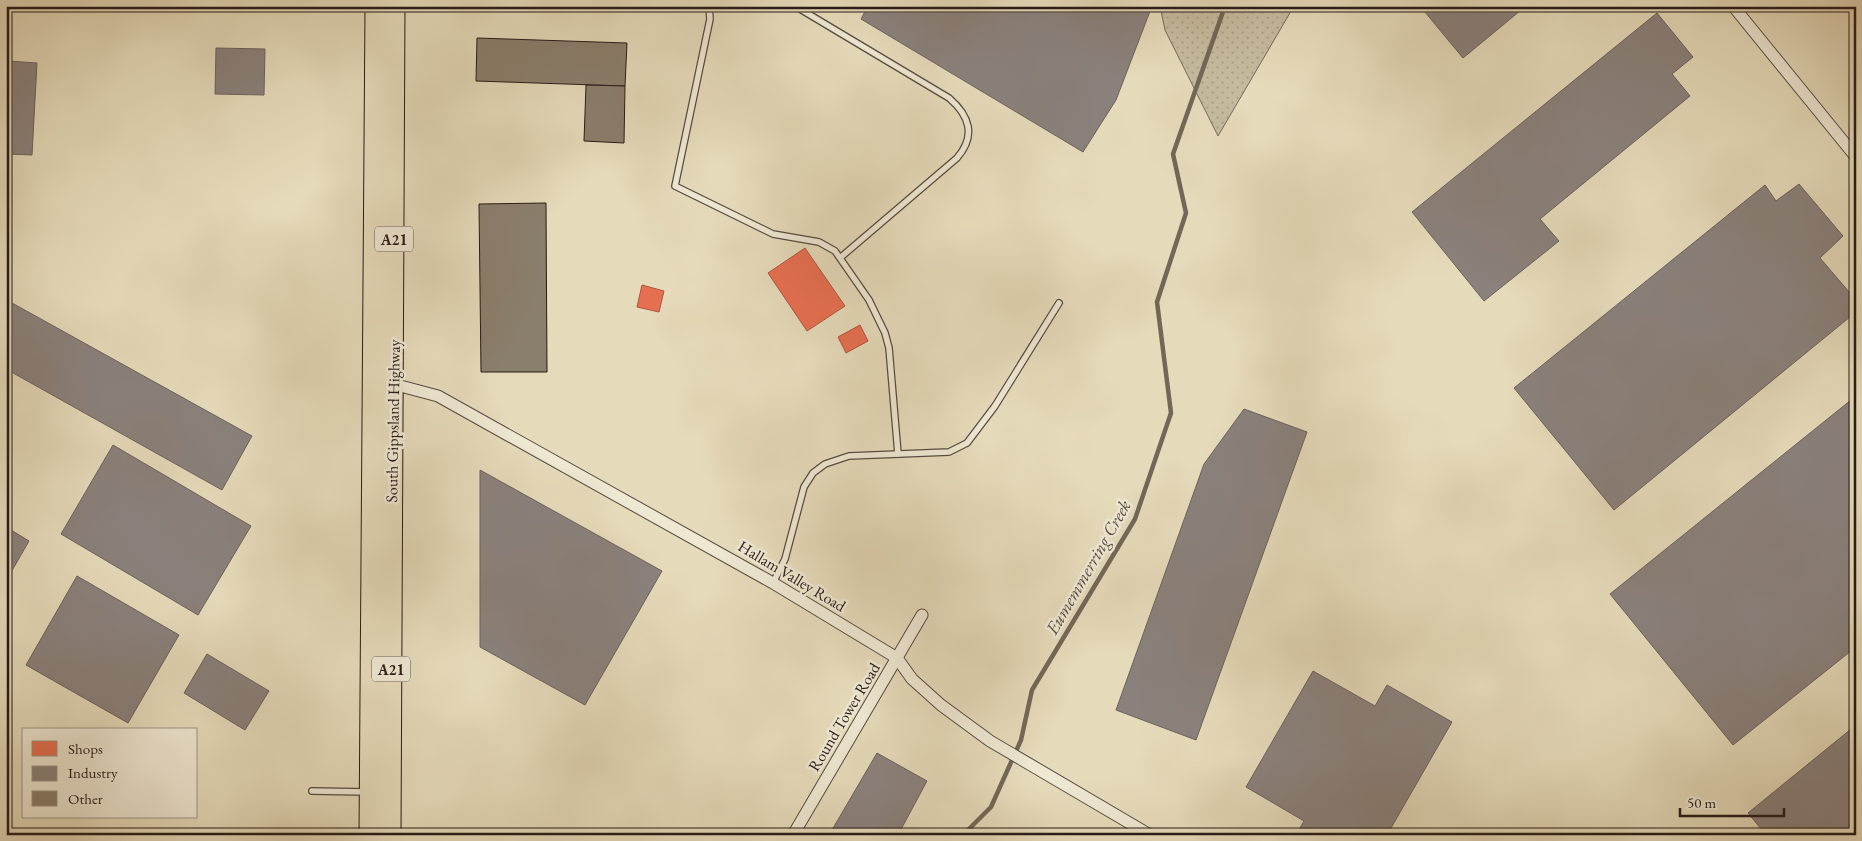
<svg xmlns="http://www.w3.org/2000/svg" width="1862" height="841" font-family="'EB Garamond',serif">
	<defs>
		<pattern id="grass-dots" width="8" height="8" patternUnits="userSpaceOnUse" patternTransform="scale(1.25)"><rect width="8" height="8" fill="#c5ba9e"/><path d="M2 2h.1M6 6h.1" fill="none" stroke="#a99f87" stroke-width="1.8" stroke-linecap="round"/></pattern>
	</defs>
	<rect width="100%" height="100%" fill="#e5daba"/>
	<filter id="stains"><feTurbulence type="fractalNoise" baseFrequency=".004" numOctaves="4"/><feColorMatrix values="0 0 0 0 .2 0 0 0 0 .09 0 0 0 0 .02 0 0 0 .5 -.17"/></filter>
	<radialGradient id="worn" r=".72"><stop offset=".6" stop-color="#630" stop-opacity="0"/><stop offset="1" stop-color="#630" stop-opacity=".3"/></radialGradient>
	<path fill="url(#grass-dots)" stroke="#766a5a" d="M1160 6H1294L1218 136 1165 30Z"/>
	<g fill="#e76f51" stroke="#ad5640">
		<path d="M805 248 845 306 807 331 768 273Z"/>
		<path d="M642 285 664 291 659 312 637 307Z"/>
		<path d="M860 325 868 341 846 353 838 337Z"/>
	</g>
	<g fill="#8a817c" stroke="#6c625e">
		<path d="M868 6H1152L1116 100 1083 152 861 19Z"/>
		<path d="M1420 6H1526L1463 58Z"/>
		<path d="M1657 13 1693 57 1672 74 1690 96 1540 219 1559 241 1484 301 1412 212Z"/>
		<path d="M216 48 265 49 264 95 215 94Z"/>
		<path d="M8 61 37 63 32 155 6 154Z"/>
		<path d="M1799 184 1843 236 1820 258 1856 300V312L1614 510 1514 388 1765 185 1776 201Z"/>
		<path d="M12 303 252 436 222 490 6 369V314Z"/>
		<path d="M1856 396V647L1733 745 1610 594Z"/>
		<path d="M1244 409 1307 432 1196 740 1116 710 1204 464Z"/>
		<path d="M113 445 251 526 198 615 61 534Z"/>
		<path d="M480 470 662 571 585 705 480 647Z"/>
		<path d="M6 527 29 541 6 581Z"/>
		<path d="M77 576 179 635 128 723 26 665Z"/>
		<path d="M207 654 269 691 245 730 184 693Z"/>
		<path d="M1313 671 1375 706 1387 685 1452 722 1387 835H1296L1304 821 1246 787Z"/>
		<path d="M1856 725V835H1766L1748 813Z"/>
		<path d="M877 753 927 781 898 835H829Z"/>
	</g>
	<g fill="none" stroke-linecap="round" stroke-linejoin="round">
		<path stroke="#726758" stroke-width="4.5" d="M963 835 991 807 1021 740 1032 690 1135 519 1171 413 1157 302 1186 213 1173 154 1225 6"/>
	</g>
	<g fill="#8a7e6c" stroke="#271b17">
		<path d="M477 38 627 43 625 86 476 81Z"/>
		<path d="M586 85 625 86 624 143 584 141Z"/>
		<path d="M546 203 547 372H481L479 204Z"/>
	</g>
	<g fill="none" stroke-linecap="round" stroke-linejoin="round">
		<g stroke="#564b40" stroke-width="8">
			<g id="lane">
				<path d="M709 6 710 19 675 186 773 234 819 242 835 251 869 300 885 333 889 348 898 454"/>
				<path d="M795 6 949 98C970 116 976 136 957 158L841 257"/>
				<path d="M773 583 785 559 804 487 813 473 825 464 849 456 949 452 967 443 995 406 1059 303"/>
				<path d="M312 791 367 792"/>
			</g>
		</g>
		<g stroke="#564b40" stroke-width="13">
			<g id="street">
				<path d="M1733 6 1856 157"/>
				<path d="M393 384 438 396 773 583 897 658 912 679 941 705 990 741 1150 835"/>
				<path d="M793 835 922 615"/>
			</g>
		</g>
		<g stroke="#271b17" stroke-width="23">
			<g id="highway">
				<path d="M370 835 376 6"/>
				<path d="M390 835 394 6"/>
			</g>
		</g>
		<use href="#lane" stroke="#eee7d2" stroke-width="5.5"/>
		<use href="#street" stroke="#eee7d2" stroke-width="11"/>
		<use href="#highway" stroke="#e5daba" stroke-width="21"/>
	</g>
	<g text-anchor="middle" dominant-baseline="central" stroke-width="5" stroke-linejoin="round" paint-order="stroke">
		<g fill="#eee7d2" stroke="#63584f" stroke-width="1">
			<rect x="375" y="226.5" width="38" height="25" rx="4"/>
			<rect x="372" y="656.5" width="38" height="25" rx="4"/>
		</g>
		<g font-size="15" font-weight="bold" fill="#271b17">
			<text x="394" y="239">A21</text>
			<text x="391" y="669">A21</text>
		</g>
		<g font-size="16" fill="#271b17" stroke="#eee7d2">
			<text transform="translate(393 421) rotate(-89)">South Gippsland Highway</text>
			<text transform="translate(792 576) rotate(31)">Hallam Valley Road</text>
			<text transform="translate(844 717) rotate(-59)">Round Tower Road</text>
		</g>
		<g font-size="18" font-style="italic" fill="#594d42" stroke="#eee7d2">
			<text transform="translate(1088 567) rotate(-60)">Eumemmerring Creek</text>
		</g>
	</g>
	<rect width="1862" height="841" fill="none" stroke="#e5daba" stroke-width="25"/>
	<rect x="8" y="8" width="1847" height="826" fill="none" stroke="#271b17" stroke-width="2.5"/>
	<rect x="12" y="12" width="1837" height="816" fill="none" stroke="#271b17"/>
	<rect x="22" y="728" width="175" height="90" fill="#eee7d2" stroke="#9e9587"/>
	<rect x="32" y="741" width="25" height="15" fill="#e76f51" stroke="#9e9587"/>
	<text x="68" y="754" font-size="15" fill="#271b17">Shops</text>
	<rect x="32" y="766" width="25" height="15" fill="#8a817c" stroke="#9e9587"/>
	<text x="68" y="778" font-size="15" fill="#271b17">Industry</text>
	<rect x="32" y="791" width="25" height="15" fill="#8a7e6c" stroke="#9e9587"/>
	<text x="68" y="804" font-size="15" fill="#271b17">Other</text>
	<path d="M1680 808v8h104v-8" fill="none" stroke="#271b17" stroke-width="2.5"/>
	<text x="1687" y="808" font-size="15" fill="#271b17" stroke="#eee7d2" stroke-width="4" paint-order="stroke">50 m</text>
	<rect width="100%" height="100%" filter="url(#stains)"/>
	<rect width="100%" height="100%" fill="url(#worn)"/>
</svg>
